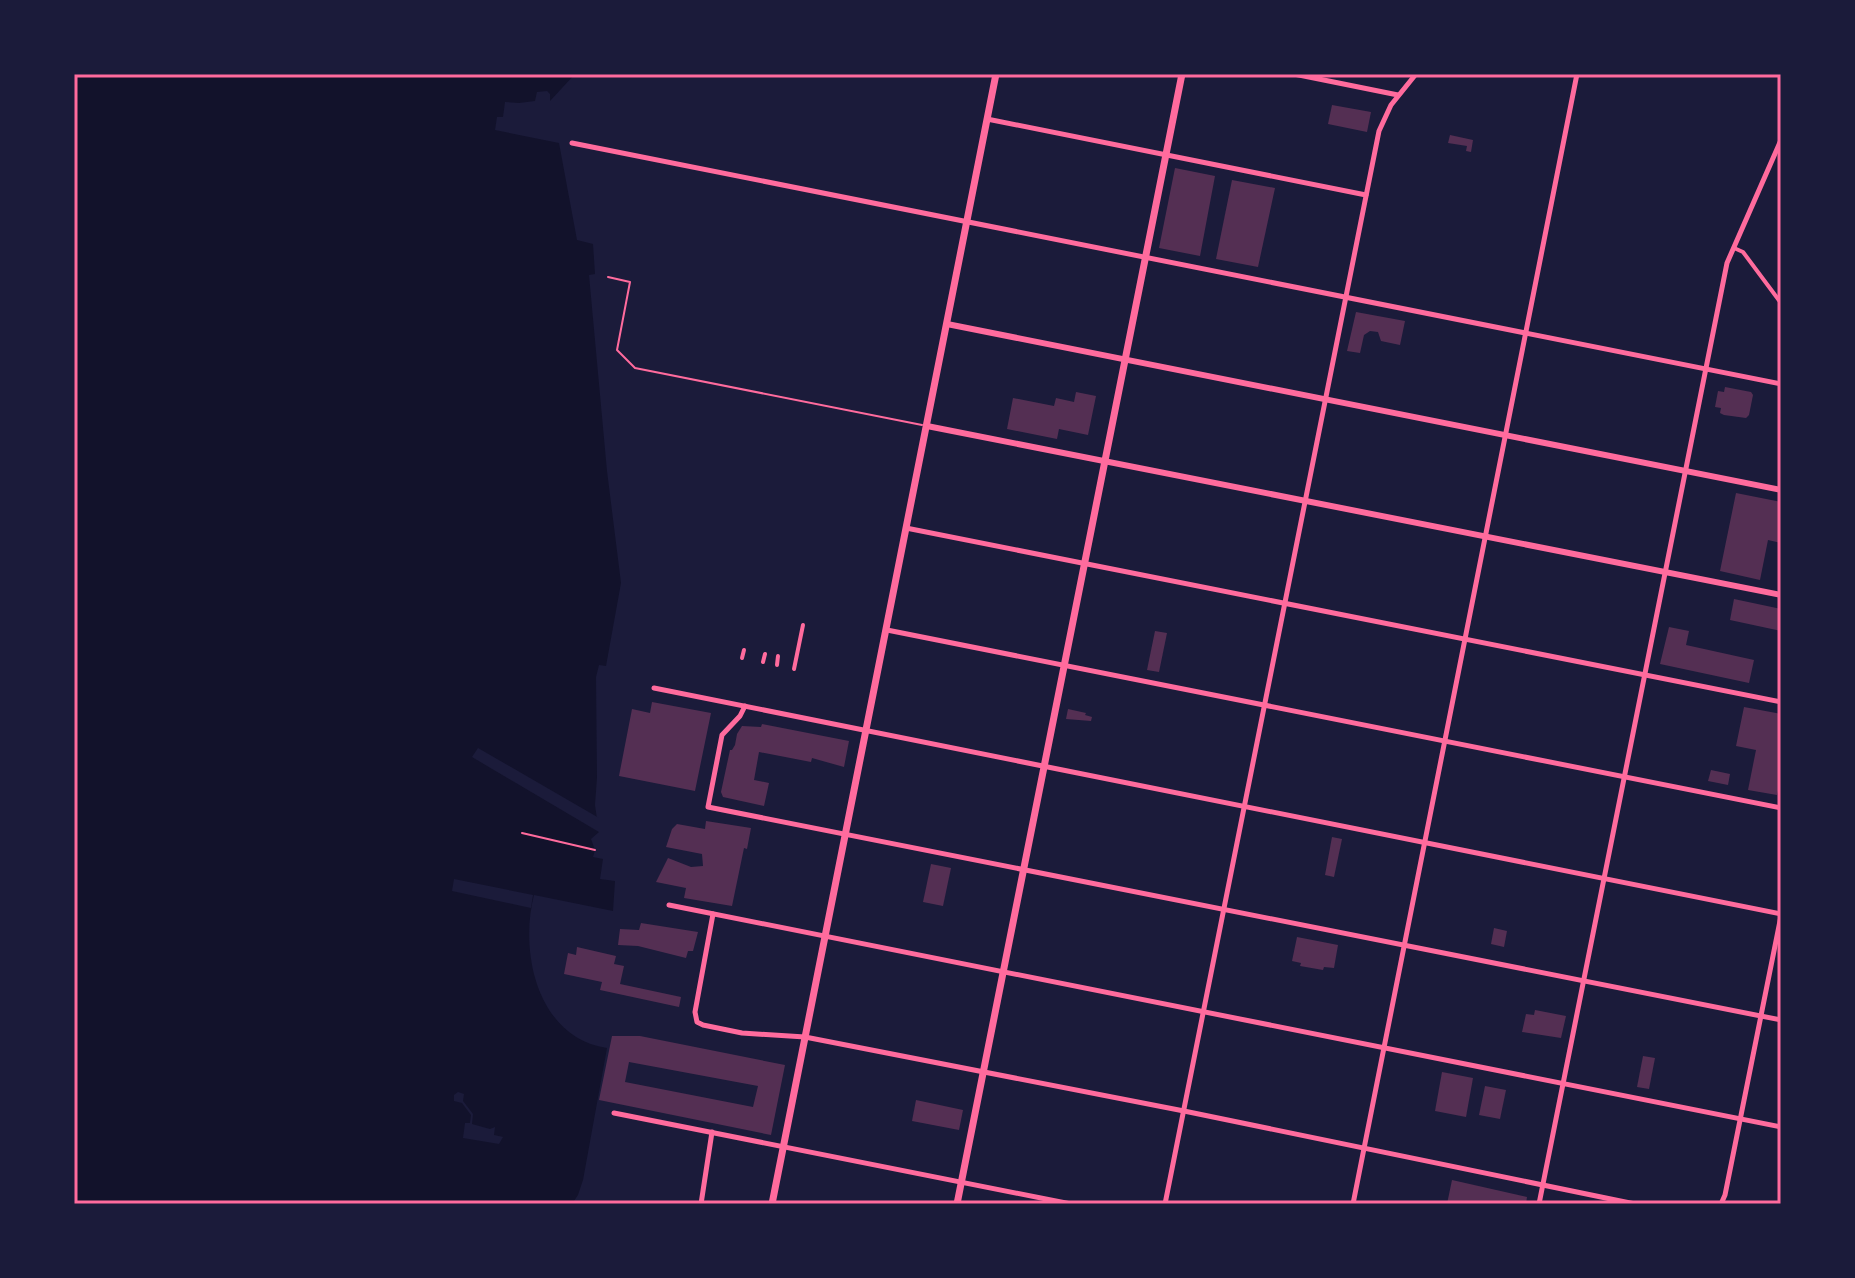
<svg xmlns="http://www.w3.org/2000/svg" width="1855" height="1278" font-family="'PT Sans',sans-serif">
	<rect width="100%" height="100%" fill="#1b1b3a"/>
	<path fill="#12122b" d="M74 74H575L550 101V94L547 91 537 92 535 101 519 103 505 102 503 117H497L495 130 559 143 577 240 593 244 595 274 589 275 607 471 621 583 606 666 599 665 596 677 597 778 595 805 599 832 591 839 595 850 593 857 603 859 600 879 615 881 613 911 534 895C519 953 538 1038 607 1048L583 1180 578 1195 572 1204H74Z"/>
	<g fill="#1b1b3a">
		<path d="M478 748 599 818V832L472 757Z"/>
		<path d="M454 879 533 895 531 908 452 891Z"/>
		<path d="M458 1092 464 1094 463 1101 473 1114 472 1124 490 1129 495 1127 494 1135 503 1137 499 1144 463 1138 465 1123H470L471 1115 462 1103 454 1101V1095Z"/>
	</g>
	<g fill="#542f53" fill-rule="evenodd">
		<path d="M1332 105 1371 112 1367 132 1328 124Z"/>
		<path d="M1450 135 1473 140 1471 152 1466 151 1467 146 1448 143Z"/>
		<path d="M1175 168 1215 176 1200 256 1159 248Z"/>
		<path d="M1232 180 1275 188 1258 267 1216 259Z"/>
		<path d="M1356 312 1405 321 1400 345 1381 341 1378 332 1370 331 1364 335 1360 353 1347 351Z"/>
		<path d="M1725 387 1751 392 1753 395 1749 415 1746 418 1724 415 1720 413 1721 408 1715 407 1718 391 1724 392Z"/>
		<path d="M1076 392 1096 396 1088 435 1059 429 1057 439 1007 429 1013 398 1054 406 1056 398 1074 402Z"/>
		<path d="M1736 493 1781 502V543L1768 540 1760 580 1720 571Z"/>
		<path d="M1734 599 1781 609V631L1730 620Z"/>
		<path d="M1669 627 1689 631 1686 645 1754 660 1749 683 1660 664Z"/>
		<path d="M1155 631 1167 633 1159 672 1147 670Z"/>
		<path d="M652 702 711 713 695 791 619 776 632 709 650 713Z"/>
		<path d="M1744 707 1781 714V776L1777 795 1748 790 1756 750 1736 746Z"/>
		<path d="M1068 709 1086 713 1085 715 1092 717 1091 721 1066 719Z"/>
		<path d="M762 724 849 741 844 767 812 758 811 762 759 752 754 780 769 783 764 806 723 797 721 792 730 750H732L735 745 737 734 742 726 761 727Z"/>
		<path d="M1711 770 1730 774 1728 785 1708 781Z"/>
		<path d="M706 821 751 828 747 849 744 848 732 906 684 898 686 888 656 882 668 858 691 867 703 866 702 854 666 847 672 829 677 824 705 829Z"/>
		<path d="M1332 837 1342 839 1334 877 1325 875Z"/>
		<path d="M931 864 951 868 943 906 923 902Z"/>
		<path d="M641 923 698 932 693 951H688L686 958 638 946 618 945 620 929 639 930Z"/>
		<path d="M1494 928 1507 931 1504 947 1491 944Z"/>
		<path d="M1297 937 1338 945 1334 968 1324 967 1323 970 1300 966 1301 963 1292 961Z"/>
		<path d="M577 947 616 956 614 964 624 966 620 984 681 997 679 1007 600 990 602 982 564 974 568 953 576 955Z"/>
		<path d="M1535 1010 1566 1016 1561 1038 1522 1032 1526 1014 1534 1015Z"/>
		<path d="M612 1036H640L785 1065 771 1135 599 1100ZM629 1062 758 1086 753 1107 625 1082Z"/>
		<path d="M1643 1056 1655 1058 1649 1089 1637 1087Z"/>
		<path d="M1442 1072 1473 1078 1466 1117 1435 1111Z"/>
		<path d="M1485 1086 1506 1090 1500 1119 1479 1115Z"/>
		<path d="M916 1100 963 1110 959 1130 912 1121Z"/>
		<path d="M1452 1180 1527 1197 1526 1204H1447Z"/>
	</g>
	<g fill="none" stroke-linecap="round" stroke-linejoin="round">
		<path stroke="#ff6b9d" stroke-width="2" d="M522 833 595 850"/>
		<path stroke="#ff6b9d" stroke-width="2" d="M608 277 630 282 617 350 635 368 922 425"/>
		<g stroke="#ff6b9d" stroke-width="4">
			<path d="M1734 248 1743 252 1781 303"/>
			<path d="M742 658 744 650"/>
			<path d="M763 662 765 654"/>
			<path d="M777 665 778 656"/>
			<path d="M794 669 803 625"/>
		</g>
		<g stroke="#ff6b9d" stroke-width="5">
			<path d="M1294 74 1398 95"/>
			<path d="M987 119 1366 195"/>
			<path d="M572 143 1781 384"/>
			<path d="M906 528 1781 702"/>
			<path d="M887 630 1781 808"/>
			<path d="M654 688 1781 914"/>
			<path d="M745 706 740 716 722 735 708 807 1781 1020"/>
			<path d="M669 905 1781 1127"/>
			<path d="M713 914 695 1012 697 1022 703 1025 742 1033 805 1037 1184 1111 1635 1204"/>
			<path d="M614 1113 1071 1204"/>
			<path d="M701 1204 712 1132"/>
			<path d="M1165 1204 1379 131 1391 105 1416 74"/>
			<path d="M1353 1204 1577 74"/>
			<path d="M1539 1204 1727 263 1781 140"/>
			<path d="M1721 1204 1725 1195 1781 916"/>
		</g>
		<g stroke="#ff6b9d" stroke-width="6">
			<path d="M947 324 1781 490"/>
			<path d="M927 426 1781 595"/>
		</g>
		<g stroke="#ff6b9d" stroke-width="7">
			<path d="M772 1204 996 74"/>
			<path d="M957 1204 1182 74"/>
		</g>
	</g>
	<rect width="1855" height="1278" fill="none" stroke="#1b1b3a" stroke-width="152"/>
	<rect x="76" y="76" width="1703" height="1126" fill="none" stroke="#ff6b9d" stroke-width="3"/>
</svg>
